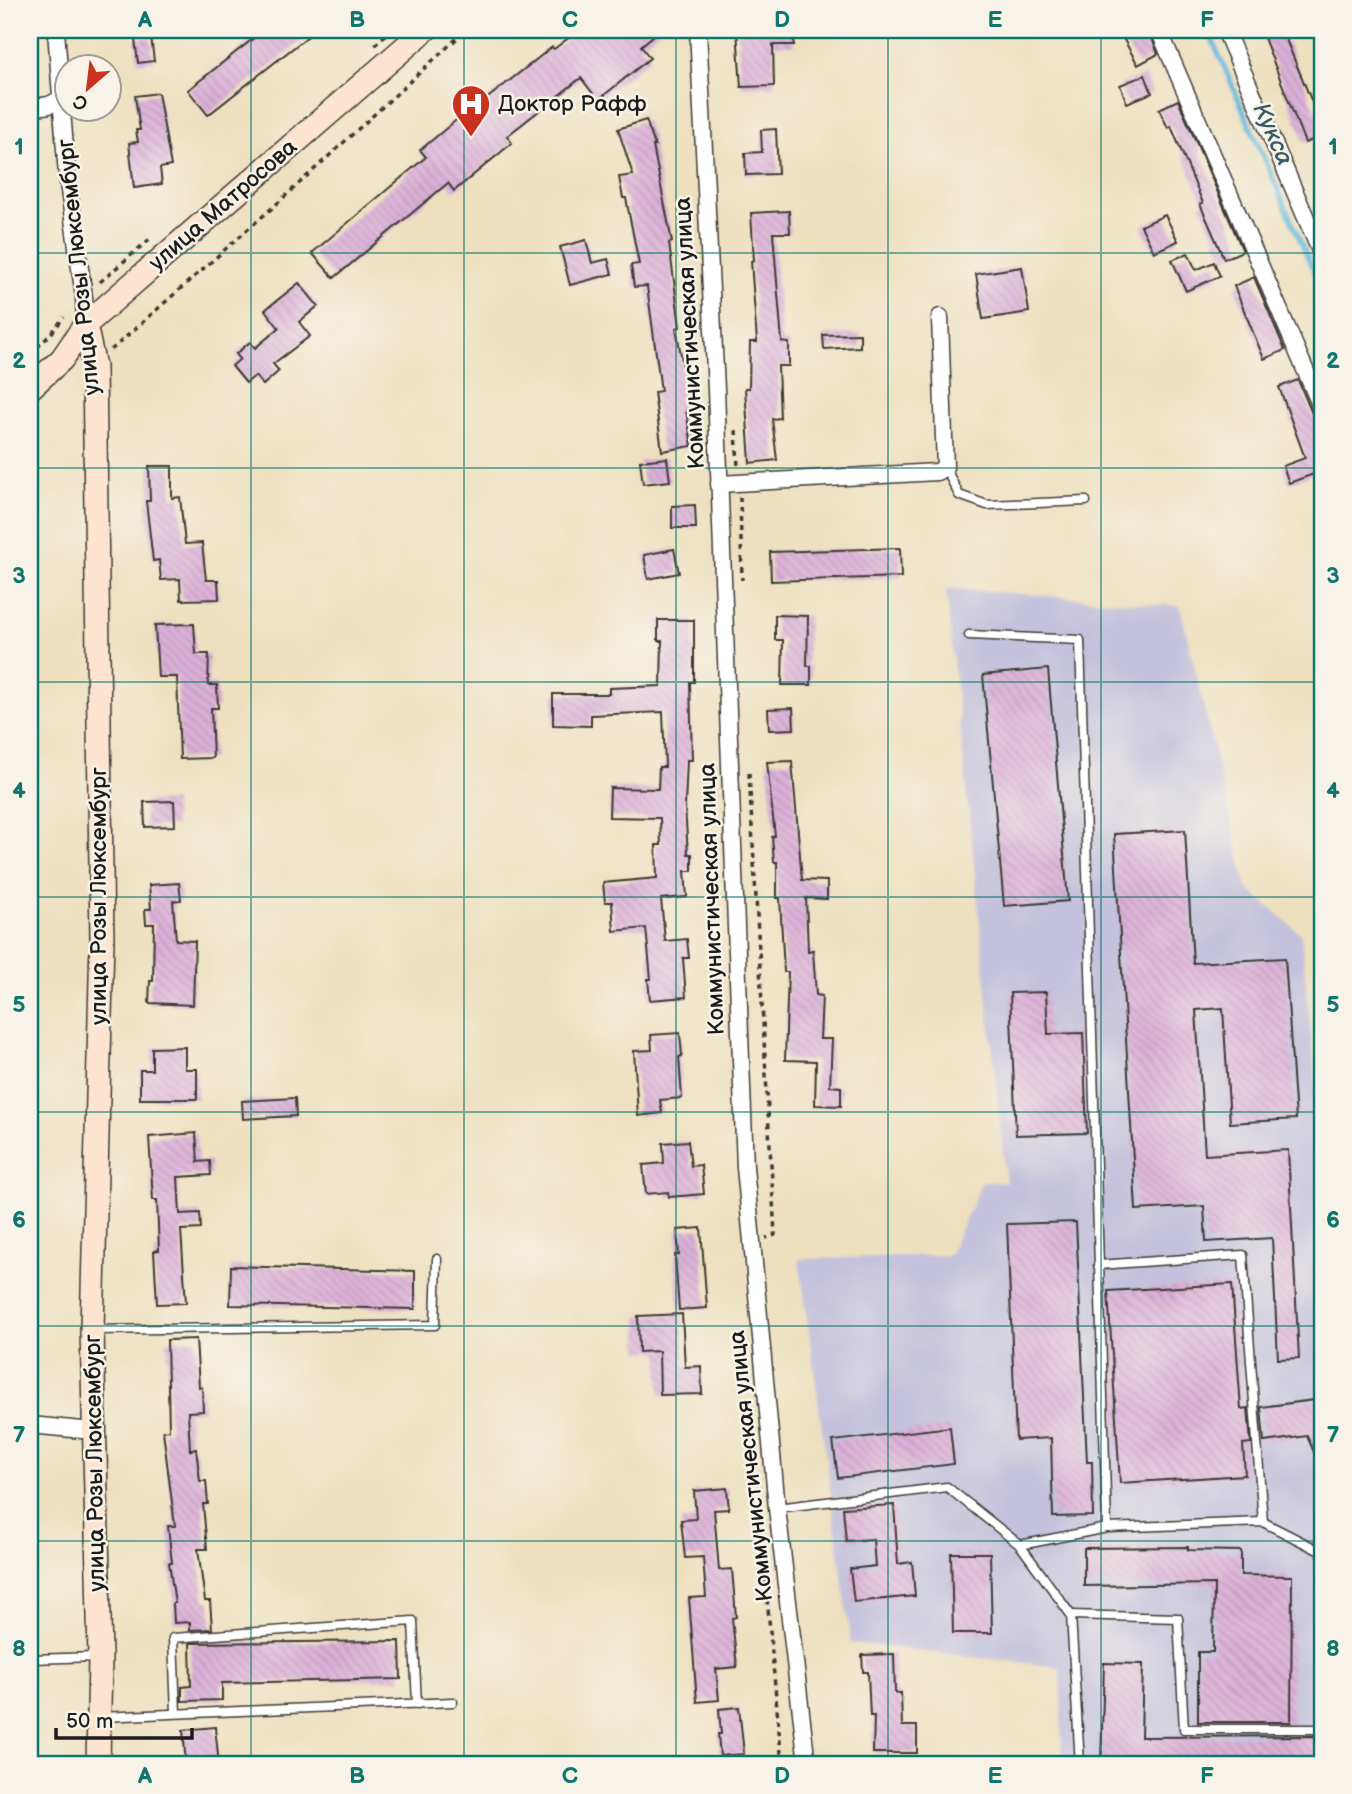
<svg xmlns="http://www.w3.org/2000/svg" width="1352" height="1794" font-family="'Balsamiq Sans',sans-serif">
	<defs>
		<pattern id="building-back-hatch" width="6" height="6" patternUnits="userSpaceOnUse" patternTransform="scale(1.75)"><rect width="6" height="6" fill="#dbb0d8"/><path d="M-1 5l2 2M0 0l6 6M5-1l2 2" fill="none" stroke="#bb97b9"/></pattern>
	</defs>
	<rect width="100%" height="100%" fill="#f7f3e8"/>
	<filter id="ink" filterUnits="userSpaceOnUse"><feTurbulence type="fractalNoise" baseFrequency=".0143" numOctaves="2"/><feDisplacementMap in="SourceGraphic" scale="14" xChannelSelector="R" yChannelSelector="G"/><feConvolveMatrix kernelMatrix="1 2 1 2 8 2 1 2 1" color-interpolation-filters="sRGB"/></filter>
	<filter id="wash" filterUnits="userSpaceOnUse"><feTurbulence type="fractalNoise" baseFrequency=".00686" numOctaves="4" result="noise"/><feDisplacementMap in="SourceGraphic" scale="28" xChannelSelector="R" yChannelSelector="G"/><feGaussianBlur stdDeviation="1.57" result="paint"/><feColorMatrix in="noise" values="0 0 0 0 0 0 0 0 0 0 0 0 0 0 0 0 0 1.4 0 .05"/><feComposite in="paint" operator="in"/></filter>
	<g filter="url(#wash)">
		<rect width="100%" height="100%" fill="#eee0bf"/>
		<path fill="#c3c1db" d="M946 588 1180 606 1247 888 1301 934 1322 1145V1764H1062L1060 1667 851 1643 799 1259 949 1255 982 1182H1006Z"/>
		<g fill="none" stroke-linecap="round" stroke-linejoin="round">
			<path stroke="#5fb7dc" stroke-width="5" d="M1208 30 1322 290"/>
		</g>
		<g id="blocks">
			<g fill="url(#building-back-hatch)">
				<path d="M264 30H316L208 115 188 90Z"/>
				<path d="M579 30H660L641 46 650 58 598 100 581 78 507 136 512 143 454 191 448 183 334 278 312 253 426 157 420 150 478 102 480 104 552 47 554 49Z"/>
				<path d="M737 30H794V45H773L774 86 741 87Z"/>
				<path d="M1142 30H1149L1158 54 1138 65 1124 40Z"/>
				<path d="M1261 30H1282L1322 126V136L1305 143Z"/>
				<path d="M151 37 154 61 138 63 135 39Z"/>
				<path d="M1145 75 1152 93 1127 103 1120 85Z"/>
				<path d="M158 93 171 166 160 168 162 184 134 188 129 143 138 142 136 130H140L135 96Z"/>
				<path d="M1178 100 1243 251 1224 259 1200 204 1203 203 1171 126 1168 128 1159 109Z"/>
				<path d="M646 120 655 146H653L672 242 669 243 680 327 676 328 691 409 686 410 692 446 662 451 654 392 661 391 647 286 634 287 631 265 639 264 626 198H623L619 177 633 175 618 129Z"/>
				<path d="M776 129 778 174 746 175 745 153 762 152 761 130Z"/>
				<path d="M789 211 790 233H773L782 342 789 343V366H778L780 418 772 419 777 460 750 463 745 388H749L750 342H757L751 261 754 260 751 213Z"/>
				<path d="M1165 215 1178 241 1154 252 1141 226Z"/>
				<path d="M586 240 592 263 608 259 612 274 570 285 560 247Z"/>
				<path d="M1188 253 1196 270 1214 262 1220 276 1186 291 1172 260Z"/>
				<path d="M1022 267 1029 312 983 319 976 274Z"/>
				<path d="M1254 277 1285 350 1264 359 1234 286Z"/>
				<path d="M299 283 318 306 299 322 310 336 273 364 279 371 263 385 255 376 246 383 232 366 240 359 236 354 250 342 255 348 279 328 265 310Z"/>
				<path d="M860 334V347L824 349 823 335Z"/>
				<path d="M1298 380 1316 423 1322 421V471L1289 483 1283 466 1305 458 1279 387Z"/>
				<path d="M667 458 670 481 643 484 640 461Z"/>
				<path d="M149 466H172V498L180 497 185 544 202 543 206 580H218L219 599 181 600 180 579 161 580 159 560 153 561 146 501H150Z"/>
				<path d="M695 505 696 528H672V506Z"/>
				<path d="M900 548 901 577 771 581 770 552Z"/>
				<path d="M674 549 679 573 648 579 644 555Z"/>
				<path d="M775 615 808 616 807 666H811V685H782L783 640H775Z"/>
				<path d="M658 620H694V682H690L692 760H687L685 806 688 854H692V871H685L687 897 661 899 665 941 687 939 689 958H683L686 997 650 1000 648 979H651L646 928 614 931 612 902H605L603 883 657 878 656 845H661L660 818 609 817 610 788 658 789 659 767H665L663 712 591 715V726L553 725V694H609V688L661 686 662 641H658Z"/>
				<path d="M194 624 196 654H209L208 685H217L218 708H211L213 758 180 759 177 677H158L155 625Z"/>
				<path d="M1048 669 1068 901 1004 906 983 675Z"/>
				<path d="M793 708 794 729 769 730 768 709Z"/>
				<path d="M792 761 802 880 827 881V899L806 898 808 951 813 950 816 995 822 996 820 1039H832L830 1086 841 1087V1106L815 1105 816 1061 785 1060 788 972H784L780 898H777V862H774L772 837 775 836 767 762Z"/>
				<path d="M174 801 175 826 145 827 144 802Z"/>
				<path d="M1185 830 1193 963 1285 958 1296 1119 1230 1123 1223 1008 1196 1010 1205 1155 1288 1150 1299 1358 1278 1359 1272 1238 1206 1242 1204 1206 1136 1210 1114 834Z"/>
				<path d="M179 883 181 900 173 901 176 940 195 941 193 1005 149 1003 150 981H153L154 924H146L145 909H151L149 885Z"/>
				<path d="M1046 992 1048 1034 1083 1033 1087 1133 1016 1135 1010 993Z"/>
				<path d="M680 1033 682 1056 679 1057 682 1098 660 1100 662 1113 638 1116 634 1051 652 1050 651 1035Z"/>
				<path d="M185 1047V1069H197V1099H140V1070H152V1048Z"/>
				<path d="M295 1098 296 1116 243 1119 242 1101Z"/>
				<path d="M196 1133 198 1162 210 1161 211 1175 178 1177 180 1214 200 1213 201 1229 181 1230 186 1303 157 1304 154 1251 159 1250 157 1200H153L149 1137Z"/>
				<path d="M688 1141 691 1166 701 1165 704 1194 669 1197 668 1192 646 1194 643 1165 664 1163 663 1143Z"/>
				<path d="M1076 1222 1087 1462H1092L1093 1516 1053 1517 1051 1438 1016 1440 1007 1224Z"/>
				<path d="M701 1228 707 1308 679 1310 675 1255H679L677 1230Z"/>
				<path d="M231 1266 415 1271V1309L230 1305Z"/>
				<path d="M1232 1284 1241 1409 1248 1408 1251 1443 1243 1444 1245 1475 1120 1483 1108 1291Z"/>
				<path d="M682 1314 685 1367 701 1366 702 1394 660 1395 659 1351 639 1352 638 1316Z"/>
				<path d="M196 1339 199 1387H202L203 1411 188 1412 190 1450 196 1449 200 1481H206L208 1504H203L207 1549H198L205 1601H210L212 1629 190 1630V1622L174 1623 173 1603H175L169 1563H172L168 1526H175L163 1431 169 1430 167 1340Z"/>
				<path d="M1322 1399V1470L1307 1436 1264 1442 1261 1407Z"/>
				<path d="M950 1427 954 1464 838 1478 833 1441Z"/>
				<path d="M727 1488 729 1509 714 1510 719 1570 732 1569 736 1617 732 1618 737 1667 716 1669 719 1700 697 1702 689 1598 706 1597 703 1557 685 1558 681 1520 696 1519 694 1491Z"/>
				<path d="M894 1505 898 1564 912 1562 915 1596 854 1602 850 1569 875 1566 873 1539 846 1541 843 1508Z"/>
				<path d="M1188 1547V1550L1241 1551V1575L1292 1576 1291 1722H1198V1652H1213L1214 1584 1084 1586V1548Z"/>
				<path d="M951 1553H990L992 1633H953Z"/>
				<path d="M400 1641 401 1679 222 1683V1700L182 1701V1687L191 1686 190 1643Z"/>
				<path d="M894 1654 895 1693H901L902 1726H917V1753H873L874 1716H870L868 1672H863L862 1655Z"/>
				<path d="M1104 1663 1143 1664 1141 1737 1322 1736V1764H1101Z"/>
				<path d="M739 1707 744 1754 720 1756 718 1734H721L719 1709Z"/>
				<path d="M215 1727 219 1764H186L183 1730Z"/>
			</g>
		</g>
	</g>
	<g filter="url(#ink)">
		<use href="#blocks" fill-opacity="0" stroke="#3c3934" stroke-width="2"/>
		<g fill="none" stroke-linecap="round" stroke-linejoin="round">
			<g stroke="#3c3934" stroke-width="11">
				<g id="lane">
					<path d="M945 467 959 495 987 505 1086 501"/>
					<path d="M969 635 1080 640 1107 1528"/>
					<path d="M1098 1265 1243 1255 1263 1522"/>
					<path d="M95 1330 435 1325 437 1259"/>
					<path d="M777 1508 947 1487 1020 1545 1071 1615 1080 1764"/>
					<path d="M1020 1545 1107 1528 1263 1522 1322 1552"/>
					<path d="M1071 1615 1178 1618 1184 1729H1322"/>
					<path d="M30 1659 97 1657"/>
					<path d="M176 1713 173 1638 413 1621 417 1704"/>
					<path d="M100 1717 453 1702"/>
				</g>
			</g>
			<g stroke="#3c3934" stroke-width="19">
				<g id="street">
					<path d="M56 30 67 176 84 297 85 325"/>
					<path d="M698 30 716 390 745 1167 777 1508 807 1764"/>
					<path d="M1159 30 1322 409"/>
					<path d="M1225 30 1322 255"/>
					<path d="M30 108 49 105 63 98"/>
					<path d="M719 484 937 472 945 467 940 317"/>
					<path d="M30 1425 93 1431"/>
				</g>
			</g>
			<g stroke="#3c3934" stroke-width="26">
				<g id="secondary">
					<path d="M85 325 94 366 102 940 92 1330 100 1657 98 1764"/>
					<path d="M30 388 62 359 85 325 425 30"/>
				</g>
			</g>
			<g stroke="#3c3934" stroke-width="3.5" stroke-dasharray="5 5" stroke-linecap="butt">
				<path d="M375 45 390 30"/>
				<path d="M100 282 152 237"/>
				<path d="M111 350 280 201 466 30"/>
				<path d="M30 354 50 335 64 317"/>
				<path d="M736 430 738 468"/>
				<path d="M740 497 742 580"/>
				<path d="M749 773 775 1235 766 1238"/>
				<path d="M760 1520 782 1764"/>
			</g>
			<use href="#lane" stroke="#fff" stroke-width="8"/>
			<use href="#street" stroke="#fff" stroke-width="16"/>
			<use href="#secondary" stroke="#fde4d0" stroke-width="23"/>
		</g>
	</g>
	<path fill="none" stroke="#0f766e" stroke-width="2" stroke-opacity="0.55" d="M251 30V1764M464 30V1764M676 30V1764M888 30V1764M1101 30V1764M30 253H1322M30 468H1322M30 682H1322M30 897H1322M30 1112H1322M30 1326H1322M30 1541H1322"/>
	<defs>
		<g id="hospital-pin" transform="scale(2.0125)"><path d="M0 17L-7.5 6A9.5 9.5 0 1 1 7.5 6Z" fill="#c8321e" stroke="#f7f3e8"/><path d="M-5-5h3v3.5h4V-5h3V5h-3V1.5h-4V5h-3Z" fill="#fff"/></g>
	</defs>
	<g fill-rule="evenodd">
		<use href="#hospital-pin" x="471" y="104"/>
	</g>
	<g text-anchor="middle" dominant-baseline="central" stroke-width="5" stroke-linejoin="round" paint-order="stroke">
		<g font-size="23" fill="#1c1c1c" stroke="#f7f3e8" text-anchor="start">
			<text x="498" y="104">Доктор Рафф</text>
		</g>
		<g font-size="23" fill="#1c1c1c" stroke="#f7f3e8">
			<text transform="translate(223 205) rotate(-41)">улица Матросова</text>
			<text transform="translate(79 267) rotate(-96)">улица Розы Люксембург</text>
			<text transform="translate(690 333) rotate(-93)">Коммунистическая улица</text>
			<text transform="translate(99 896) rotate(-90)">улица Розы Люксембург</text>
			<text transform="translate(712 899) rotate(-92)">Коммунистическая улица</text>
			<text transform="translate(95 1463) rotate(-91)">улица Розы Люксембург</text>
			<text transform="translate(751 1466) rotate(-96)">Коммунистическая улица</text>
		</g>
		<g font-size="24" font-style="italic" fill="#375a69" stroke="#f7f3e8">
			<text transform="translate(1273 134) rotate(66)">Кукса</text>
		</g>
	</g>
	<rect width="1352" height="1794" fill="none" stroke="#f7f3e8" stroke-width="77"/>
	<g transform="translate(88 88) rotate(208)"><circle r="33" fill="#f7f3e8" stroke="#9f9d96" stroke-width="2"/>
	<path d="M0-5L12 26L0 18L-12 26Z" fill="#c8321e"/>
	<text y="-10" font-size="19" font-weight="bold" text-anchor="middle" fill="#1c1c1c">С</text>
	</g>
	<path d="M56 1728v10h136v-10" fill="none" stroke="#1c1c1c" stroke-width="3.5"/>
	<text x="66" y="1728" font-size="21" fill="#1c1c1c" stroke="#f7f3e8" stroke-width="5" paint-order="stroke">50 m</text>
	<rect x="38" y="38" width="1276" height="1718" fill="none" stroke="#0f766e" stroke-width="2.5"/>
	<g font-size="23" text-anchor="middle" font-weight="bold" fill="#0f766e">
		<text x="145" y="27">A</text>
		<text x="357" y="27">B</text>
		<text x="570" y="27">C</text>
		<text x="782" y="27">D</text>
		<text x="995" y="27">E</text>
		<text x="1207" y="27">F</text>
		<text x="19" y="154">1</text>
		<text x="1333" y="154">1</text>
		<text x="19" y="368">2</text>
		<text x="1333" y="368">2</text>
		<text x="19" y="583">3</text>
		<text x="1333" y="583">3</text>
		<text x="19" y="798">4</text>
		<text x="1333" y="798">4</text>
		<text x="19" y="1012">5</text>
		<text x="1333" y="1012">5</text>
		<text x="19" y="1227">6</text>
		<text x="1333" y="1227">6</text>
		<text x="19" y="1442">7</text>
		<text x="1333" y="1442">7</text>
		<text x="19" y="1656">8</text>
		<text x="1333" y="1656">8</text>
		<text x="145" y="1783">A</text>
		<text x="357" y="1783">B</text>
		<text x="570" y="1783">C</text>
		<text x="782" y="1783">D</text>
		<text x="995" y="1783">E</text>
		<text x="1207" y="1783">F</text>
	</g>
</svg>
